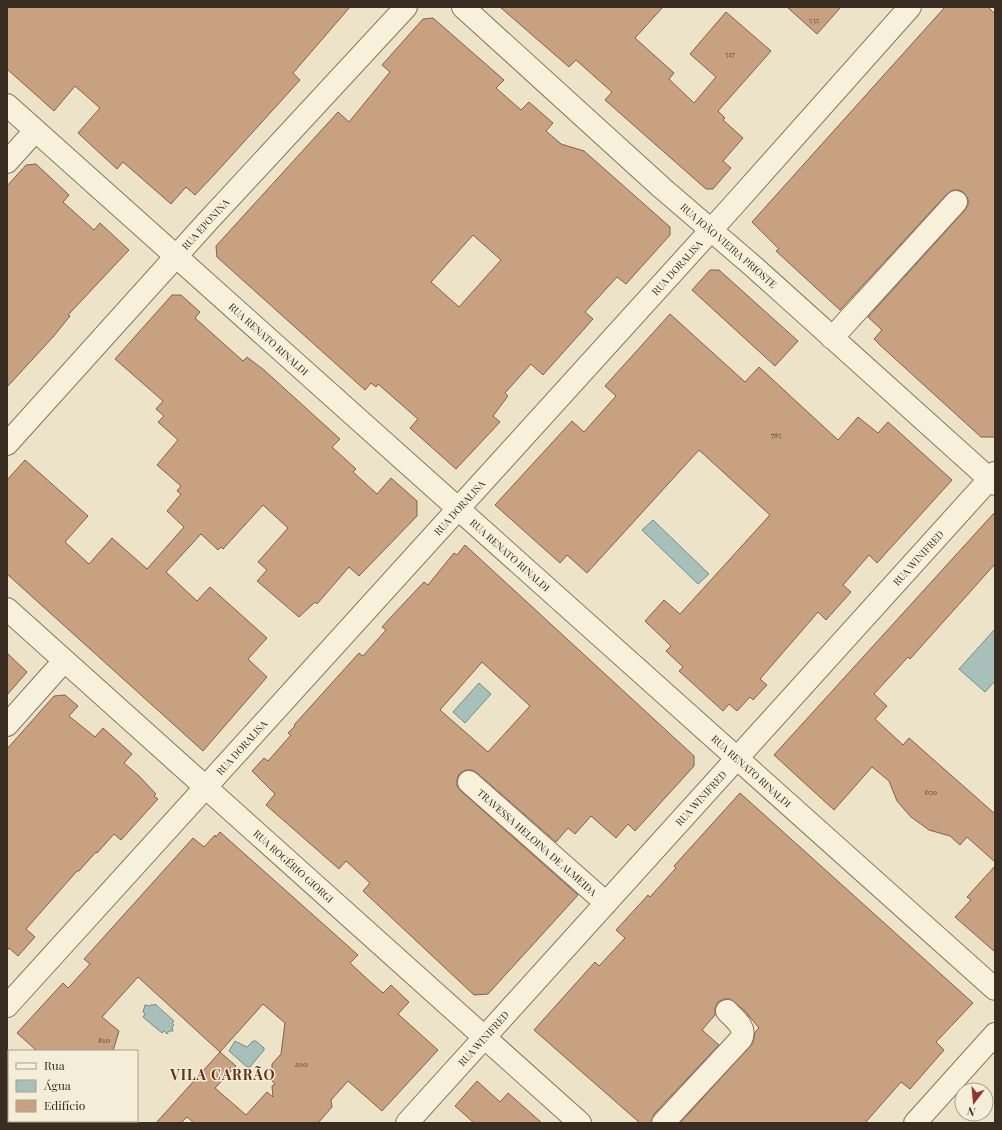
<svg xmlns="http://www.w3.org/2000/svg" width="1002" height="1130" font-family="'Playfair Display',serif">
	<rect width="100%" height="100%" fill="#ece3c8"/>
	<g fill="#a8c0ba" stroke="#6f8f88">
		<path d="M653 520 709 574 698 584 642 530Z"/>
		<path d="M995 629V681L985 692 959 669Z"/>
		<path d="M479 683 491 694 465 723 453 712Z"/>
		<path d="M152 1004 153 1006 155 1004 174 1021 172 1023 174 1025 172 1027 173 1031H169L167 1034 164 1031 162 1033 143 1017 145 1014 143 1012 145 1005 150 1006Z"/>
		<path d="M235 1041 247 1047 253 1041H256L264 1048V1050L250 1067H247L229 1051Z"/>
	</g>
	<g fill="#c8a180" stroke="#856145" fill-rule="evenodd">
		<path d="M7 7H350L293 73 300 80 213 176 195 195 186 187 171 204 123 162 117 169 78 133 100 108 75 86 54 111 7 69Z"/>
		<path d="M500 7H663L635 38 674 73 669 79 694 103 716 77 690 54 726 12 771 51 718 111 725 118 723 120 743 138 723 161 731 168 713 189H706L605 100 612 92 576 60 569 67Z"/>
		<path d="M787 7H841L817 34Z"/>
		<path d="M945 7H988L995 14V437H981L881 346 874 339 882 330 868 317 965 210 968 205V199L964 193 959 190H953L947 194 840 310 776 251 779 249 752 222Z"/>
		<path d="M433 18 504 80 496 88 521 110 529 102 553 123 546 131 561 144 584 151 670 227V235L626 284 617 277 585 312 593 319 543 375 531 364 505 393 508 396 493 416 500 422 456 469 410 428 418 419 378 384 376 387 371 383 365 390 217 257 216 246 338 112 349 122 390 72 382 65 423 19ZM473 235 501 260 459 307 431 282Z"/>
		<path d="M36 164 69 195 63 202 94 230 100 223 129 250 68 315 70 316 53 337 7 387V186L26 165Z"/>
		<path d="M710 270H719L798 341 775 366 692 290Z"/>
		<path d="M172 295H181L200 312 195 318 205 327 243 361 247 357 264 370 340 439 332 447 356 469 353 472 377 494 391 478 417 501V516L359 576 349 567 317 604 315 602 299 617 257 581 267 570 258 562 288 528 263 505 223 549 221 547 218 550 201 534 166 572 197 601 210 587 267 638 248 659 267 677 203 751 7 574V480L25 460 88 516 65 542 89 564 112 538 147 569 184 527 167 511 181 494 177 491 181 486 157 465 178 440 158 422 164 416 156 409 163 401 115 359Z"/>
		<path d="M670 314 745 382 759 367 838 440 858 417 878 433 888 422 952 480 877 563 869 555 843 585 851 592 826 620 818 612 760 679 767 685 753 700 750 697 737 711 729 704 723 711 679 671 683 667 666 651 671 646 645 621 664 600 680 614 770 515 699 450 587 573 567 555 560 563 495 505 572 421 584 432 616 396 605 386Z"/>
		<path d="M995 512V564L910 659 908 657 874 694 887 706 875 719 903 745 909 738 995 814V862L967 837 960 845 950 836 929 830 911 817 897 801 889 781 872 767 834 810 774 755Z"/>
		<path d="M465 545 694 756V766L635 831 628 824 616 838 591 816 575 834 568 828 556 842 477 773 472 770H465L459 774 457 780V786L461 791 578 895 488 994 474 995 363 891 370 883 346 861 339 869 266 805 275 794 252 771 264 758 268 761 291 735 288 733 295 726 294 725 359 653 363 656 386 630 382 627 390 618 424 582 428 585 454 553 457 555ZM482 662 530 706 488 752 440 710Z"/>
		<path d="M7 653 27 672 7 695Z"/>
		<path d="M65 695 78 706 69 716 95 737 103 728 132 754 124 763 139 776 156 794 154 796 158 799 121 840 114 834 97 853 96 852 79 871H77L26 929 35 937 18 956 9 948 7 951V749L54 696Z"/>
		<path d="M740 793 973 1003 936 1042 944 1050 910 1089 901 1082 865 1123H680L753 1043 755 1032 759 1028 745 1011 730 999H724L718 1002 715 1008V1015L702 1030 719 1045 654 1114 651 1123H640L534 1030 595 962 599 966 625 938 616 930 648 895 650 897 676 868 674 866Z"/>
		<path d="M220 832 358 955 350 963 365 977 383 993 391 985 409 1002 398 1014 438 1050 382 1111 348 1081 331 1100 332 1107 318 1123H194L187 1117 181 1123H156L220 1052 236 1066 215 1088 246 1115 267 1092 273 1097 272 1086 275 1084 272 1081V1064L281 1054 285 1023 263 1004 220 1052 138 977 102 1017 119 1031 113 1051H37L17 1033 63 983 68 988 90 964 84 959 193 838 204 847 215 835 216 837Z"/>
		<path d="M995 866V952L955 917 971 900 967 897Z"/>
		<path d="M477 1081 500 1102 508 1093 542 1123H474L455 1106Z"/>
	</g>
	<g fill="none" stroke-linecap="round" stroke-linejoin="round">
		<g stroke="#87765e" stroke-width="24">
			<g id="minor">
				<path id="s1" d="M463 7 662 188 754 267 995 484"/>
				<path id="s2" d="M7 105 995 989"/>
				<path d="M7 162 35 131"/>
				<path d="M832 338 956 202"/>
				<path id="s3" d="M7 444 207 222 406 7"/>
				<path id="s4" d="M7 609 580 1123"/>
				<path d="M7 725 64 661"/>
				<path id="s5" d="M469 782 606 903"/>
				<path id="s6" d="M7 1006 731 208 910 7"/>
				<path d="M18 1121 20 1123"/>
				<path id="s7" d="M407 1123 995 473"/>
				<path d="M663 1123 741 1039C747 1027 734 1019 727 1011"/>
				<path d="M915 1123 995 1034"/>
			</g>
		</g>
		<use href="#minor" stroke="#f7f0db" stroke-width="22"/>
	</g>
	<g text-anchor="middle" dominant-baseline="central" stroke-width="3" stroke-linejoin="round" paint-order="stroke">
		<g font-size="8" fill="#5c4a38">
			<text x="814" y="19">535</text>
			<text x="730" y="53">517</text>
			<text x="776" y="434">785</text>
			<text x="931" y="791">650</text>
			<text x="104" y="1039">810</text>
			<text x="301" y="1063">200</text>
		</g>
		<g font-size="10" fill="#382d20" stroke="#f4edd7">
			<text stroke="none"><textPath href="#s3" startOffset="296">RUA EPONINA</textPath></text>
			<text stroke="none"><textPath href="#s1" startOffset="357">RUA JOÃO VIEIRA PRIOSTE</textPath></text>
			<text stroke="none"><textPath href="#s6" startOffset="997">RUA DORALISA</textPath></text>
			<text stroke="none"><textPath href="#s2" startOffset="351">RUA RENATO RINALDI</textPath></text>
			<text stroke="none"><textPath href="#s6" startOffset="673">RUA DORALISA</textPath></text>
			<text stroke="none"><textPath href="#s2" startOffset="675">RUA RENATO RINALDI</textPath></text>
			<text stroke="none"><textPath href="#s7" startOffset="762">RUA WINIFRED</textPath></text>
			<text stroke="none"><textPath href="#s6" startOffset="349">RUA DORALISA</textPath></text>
			<text stroke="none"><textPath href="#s2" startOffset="999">RUA RENATO RINALDI</textPath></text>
			<text stroke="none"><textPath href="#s7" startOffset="438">RUA WINIFRED</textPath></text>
			<text stroke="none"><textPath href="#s5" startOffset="91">TRAVESSA HELOINA DE ALMEIDA</textPath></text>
			<text stroke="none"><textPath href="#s4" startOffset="385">RUA ROGÉRIO GIORGI</textPath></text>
			<text stroke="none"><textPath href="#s7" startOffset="114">RUA WINIFRED</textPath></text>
		</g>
		<g font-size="14" font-weight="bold" letter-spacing="1" fill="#633222" stroke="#f4edd7">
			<text x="223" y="1074">VILA CARRÃO</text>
		</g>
	</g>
	<rect width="1002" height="1130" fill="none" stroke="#382d20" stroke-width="16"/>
	<rect x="8" y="1050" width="130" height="72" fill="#f4edd7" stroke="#a9a08e"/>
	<rect x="16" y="1063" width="20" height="6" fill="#f7f0db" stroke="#a9a08e"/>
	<text x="44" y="1070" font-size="12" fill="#382d20">Rua</text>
	<rect x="16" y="1080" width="20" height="12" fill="#a8c0ba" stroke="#a9a08e"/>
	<text x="44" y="1090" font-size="12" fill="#382d20">Água</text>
	<rect x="16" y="1100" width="20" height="12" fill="#c8a180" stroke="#a9a08e"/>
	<text x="44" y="1110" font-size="12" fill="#382d20">Edifício</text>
	<g transform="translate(974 1102) rotate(196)"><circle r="19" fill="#f4edd7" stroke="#a9a08e"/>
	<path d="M0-3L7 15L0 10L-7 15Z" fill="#933431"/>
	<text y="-6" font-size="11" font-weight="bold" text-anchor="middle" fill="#382d20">N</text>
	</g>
</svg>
